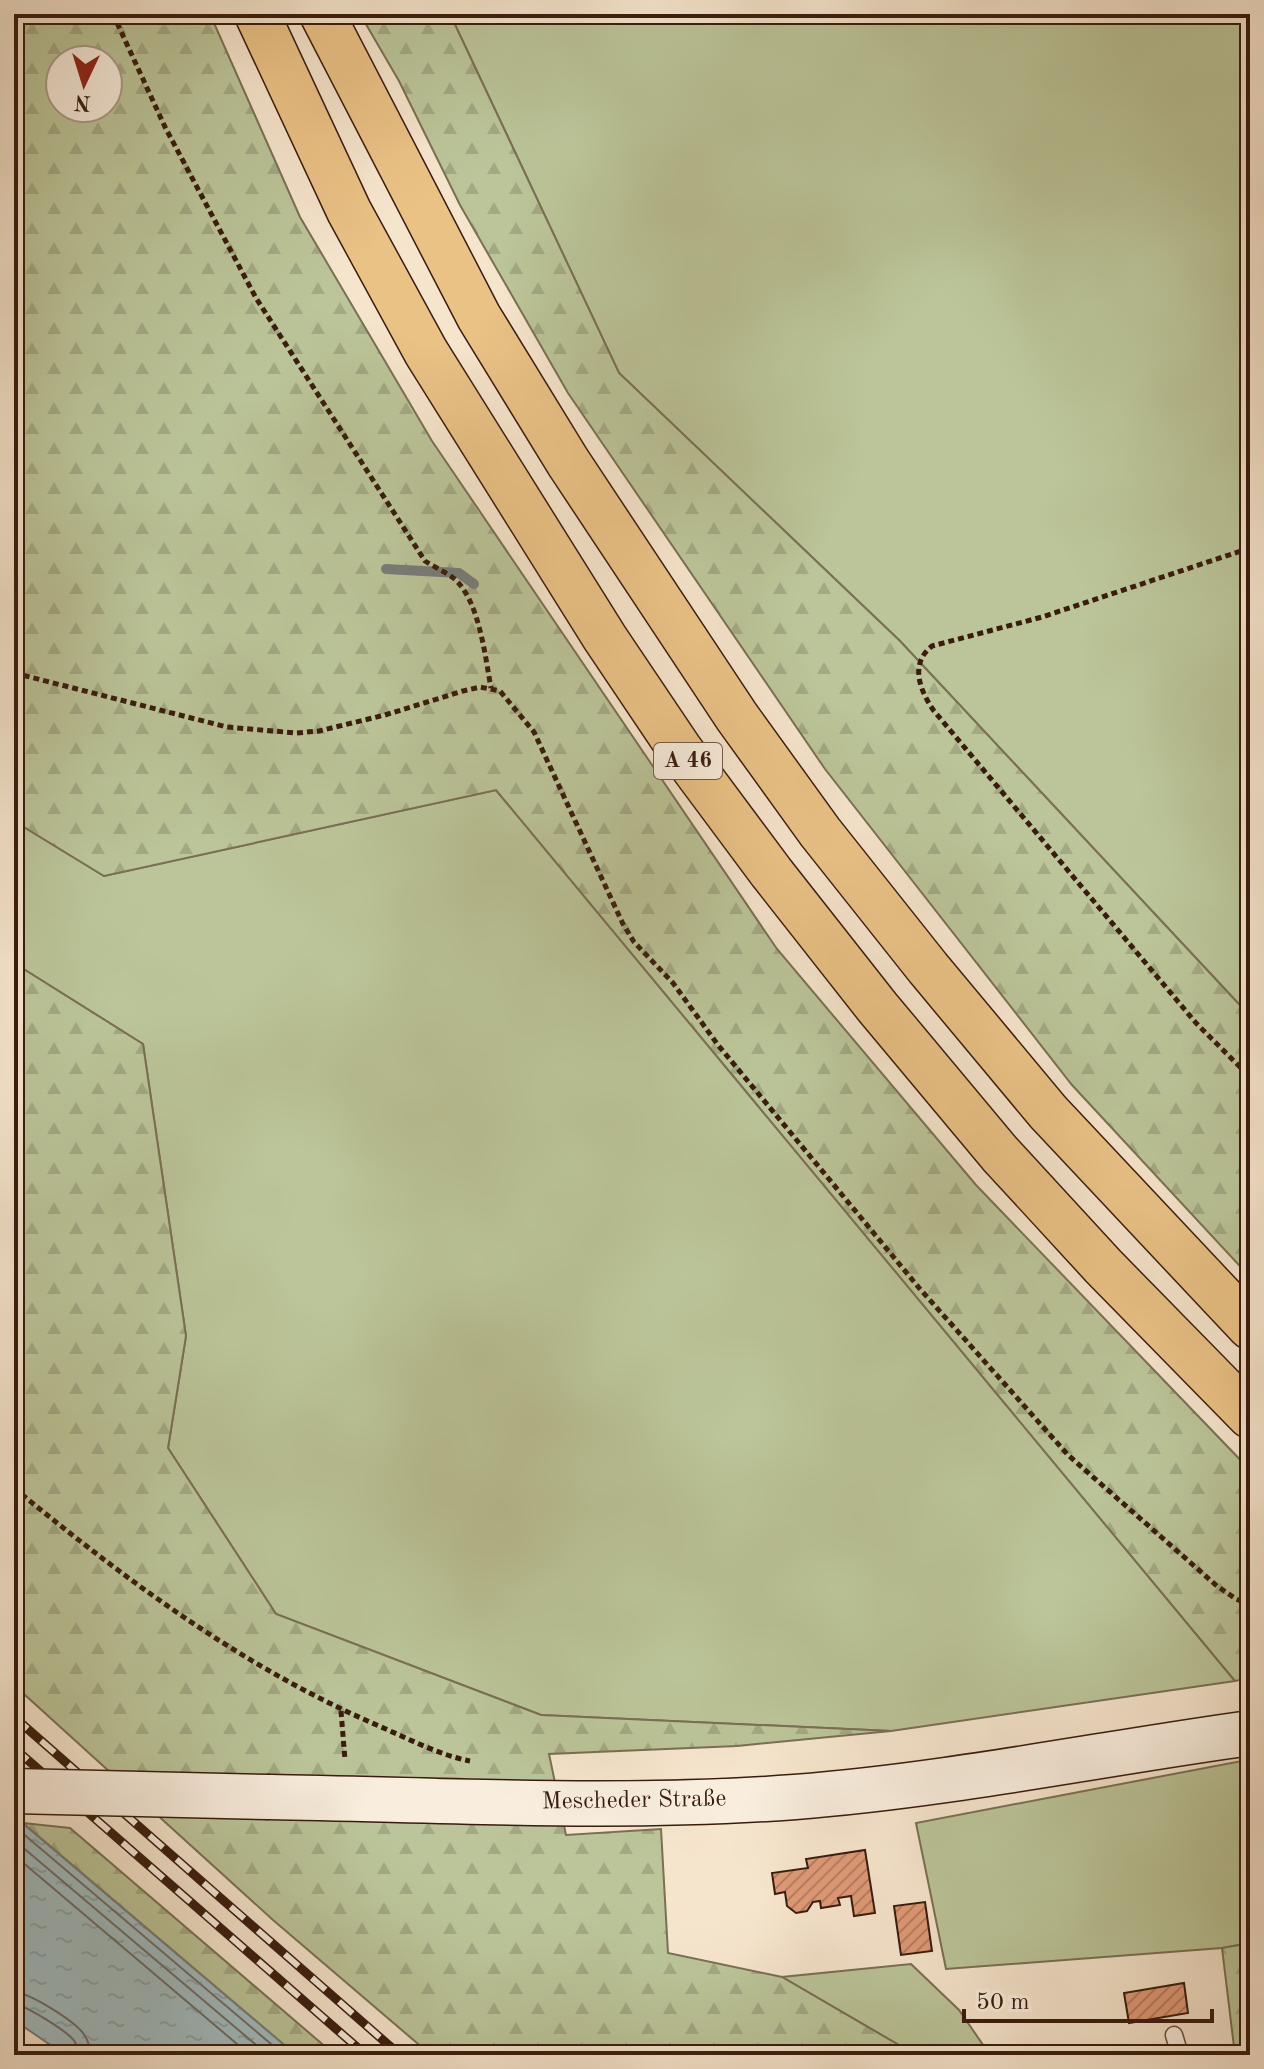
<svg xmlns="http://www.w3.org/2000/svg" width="1264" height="2069" font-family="'Old Standard TT',serif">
	<defs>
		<pattern id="forest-firs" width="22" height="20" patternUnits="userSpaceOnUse" patternTransform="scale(2)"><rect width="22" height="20" fill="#bbc599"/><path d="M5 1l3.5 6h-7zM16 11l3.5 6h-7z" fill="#a2a983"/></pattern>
		<pattern id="water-ripples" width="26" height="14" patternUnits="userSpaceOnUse" patternTransform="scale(2)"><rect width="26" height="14" fill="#a1bdc2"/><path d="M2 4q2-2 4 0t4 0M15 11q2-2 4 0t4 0" fill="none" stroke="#8ba2a6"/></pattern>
		<pattern id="building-hatch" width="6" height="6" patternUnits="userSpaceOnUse" patternTransform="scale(2)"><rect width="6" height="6" fill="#e09a77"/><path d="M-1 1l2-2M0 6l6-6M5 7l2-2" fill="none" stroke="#b77d60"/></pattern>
	</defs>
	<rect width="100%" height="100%" fill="#f6e5cd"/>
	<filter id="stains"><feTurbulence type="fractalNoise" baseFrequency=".0025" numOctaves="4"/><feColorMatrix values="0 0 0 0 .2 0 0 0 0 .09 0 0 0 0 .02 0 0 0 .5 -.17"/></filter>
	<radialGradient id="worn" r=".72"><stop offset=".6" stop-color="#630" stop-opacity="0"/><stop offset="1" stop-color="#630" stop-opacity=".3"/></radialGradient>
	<g fill="#bbc599" stroke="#7a7054" stroke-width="2">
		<path d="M450 14H1250V1016L900 641 619 373Z"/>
		<path d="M496 790 1235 1681 891 1731 541 1715 276 1614 168 1448 186 1336 143 1044 14 963V821L104 876Z"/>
		<path d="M1247 1760 1250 1762V1943L1222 1948 946 1969 916 1823Z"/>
		<path d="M911 1964 959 2010 990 2055H916L782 1977Z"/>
	</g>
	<g fill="url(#forest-firs)" stroke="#7a7054" stroke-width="2" fill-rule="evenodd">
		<path d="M14 14H210L300 217 432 441 777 949 976 1185 1250 1470V1678L1235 1681 496 790 104 876 14 821ZM108 60V108H60V60Z"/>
		<path d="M360 14H450L619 373 900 641 1250 1016V1277L1072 1085 825 769 568 393 460 205 399 81Z"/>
		<path d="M14 963 143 1044 186 1336 168 1448 276 1614 541 1715 891 1731 737 1746 549 1754 566 1835 661 1829 668 1953 782 1977 916 2055H431L273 1920 14 1685Z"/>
		<path d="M23 1823 70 1828 335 2055H296Z"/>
		<path d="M1250 1943V2055H1235L1222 1948Z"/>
	</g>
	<path fill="url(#water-ripples)" stroke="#777d7a" stroke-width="2" d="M14 1816 296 2055H65L14 2020Z"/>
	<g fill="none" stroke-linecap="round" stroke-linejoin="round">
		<g stroke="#6d6c68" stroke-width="2">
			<path d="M14 1826 284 2055"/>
			<path d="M14 1840 268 2055"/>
			<path d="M14 1855 250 2055"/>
			<path d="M14 1992C30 1993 77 2022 85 2036 89 2042 90 2048 90 2055"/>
			<path d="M14 2004C25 2005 69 2032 75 2042 78 2047 77 2049 78 2055"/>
		</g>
		<path stroke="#777d7a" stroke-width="10" d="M386 569 459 573 474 584"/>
	</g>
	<g fill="url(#building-hatch)" stroke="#391c0e" stroke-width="2">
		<path d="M865 1850 875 1913 854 1916 851 1896 838 1898 840 1905 821 1908 820 1901 813 1902 807 1911 796 1913 787 1906 785 1892 775 1894 772 1873 808 1868 806 1859Z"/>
		<path d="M925 1902 932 1951 901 1955 894 1906Z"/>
		<path d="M1184 1983 1188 2013 1129 2023 1124 1993Z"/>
	</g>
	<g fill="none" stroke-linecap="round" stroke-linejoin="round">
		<g stroke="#684e3e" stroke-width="19">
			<path id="lane" d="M1174 2035 1180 2055"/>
		</g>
		<g stroke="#391c0e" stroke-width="47">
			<path id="secondary" d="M269 1797C444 1800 620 1810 795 1797 948 1785 1099 1754 1250 1733"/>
		</g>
		<g stroke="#391c0e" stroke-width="47">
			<g id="highway">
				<path d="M257 14 349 211 426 352 605 638 681 751 771 872 878 1008 1000 1154 1103 1266 1250 1416"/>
				<path d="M322 14 479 317 568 462 737 717 820 832 928 968 1048 1112 1250 1327"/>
			</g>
		</g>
		<g stroke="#391c0e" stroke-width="5" stroke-dasharray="6 4" stroke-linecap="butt">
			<path d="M113 14 165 127 256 298 425 561C433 566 443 571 452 577 479 597 485 656 491 688"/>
			<path d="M1250 548 1042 617 932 646C909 664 920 691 934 711L1196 1023 1250 1077"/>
			<path d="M14 673 227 727 296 733 319 731 385 715 463 691 480 687 500 691 534 732 623 924 634 942 673 983 718 1045 920 1289 1068 1455 1217 1586 1236 1599 1250 1605"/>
			<path d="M14 1488C127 1581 244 1668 379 1726 409 1739 439 1755 470 1761"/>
			<path d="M341 1711 345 1760"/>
		</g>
		<use href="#lane" stroke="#f9eede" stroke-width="16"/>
		<use href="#secondary" stroke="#f9eede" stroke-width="44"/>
		<use href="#highway" stroke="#ebc286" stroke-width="44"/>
		<g stroke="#391c0e" stroke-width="9">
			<g id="rail">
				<path d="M14 1717 400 2055"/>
				<path d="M14 1748 366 2055"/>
			</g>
		</g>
		<use href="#rail" stroke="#f9eede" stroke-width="6" stroke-dasharray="18" stroke-linecap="butt"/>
		<g stroke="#391c0e" stroke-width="47" stroke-linecap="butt">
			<path id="secondary-bridge" d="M14 1791 269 1797"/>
		</g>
		<use href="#secondary-bridge" stroke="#f9eede" stroke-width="44"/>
	</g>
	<g text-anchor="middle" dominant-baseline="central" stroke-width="8" stroke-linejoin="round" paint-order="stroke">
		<rect fill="#f9eede" stroke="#735b4c" stroke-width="2" x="654" y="743" width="68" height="36" rx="6"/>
		<g font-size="22" font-weight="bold" fill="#391c0e">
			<text x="688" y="761">A 46</text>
		</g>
		<g font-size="24" fill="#391c0e" stroke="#f9eede">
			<text transform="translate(634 1801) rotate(-1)">Mescheder Straße</text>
		</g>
	</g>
	<rect width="1264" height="2069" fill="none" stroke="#f6e5cd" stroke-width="48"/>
	<rect x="16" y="16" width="1232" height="2037" fill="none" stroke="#391c0e" stroke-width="4"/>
	<rect x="24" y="24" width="1216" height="2021" fill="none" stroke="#391c0e" stroke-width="2"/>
	<g transform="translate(84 84) rotate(184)"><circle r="38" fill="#f9eede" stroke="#ac9a8b" stroke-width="2"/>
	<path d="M0-6L14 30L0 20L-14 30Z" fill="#8f2418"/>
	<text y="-12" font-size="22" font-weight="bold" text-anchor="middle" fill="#391c0e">N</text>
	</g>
	<path d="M964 2009v12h248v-12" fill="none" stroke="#391c0e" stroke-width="4"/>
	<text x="976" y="2009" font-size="24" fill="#391c0e" stroke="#f9eede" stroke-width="6" paint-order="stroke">50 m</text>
	<rect width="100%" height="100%" filter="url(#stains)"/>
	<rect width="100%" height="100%" fill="url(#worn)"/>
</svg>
